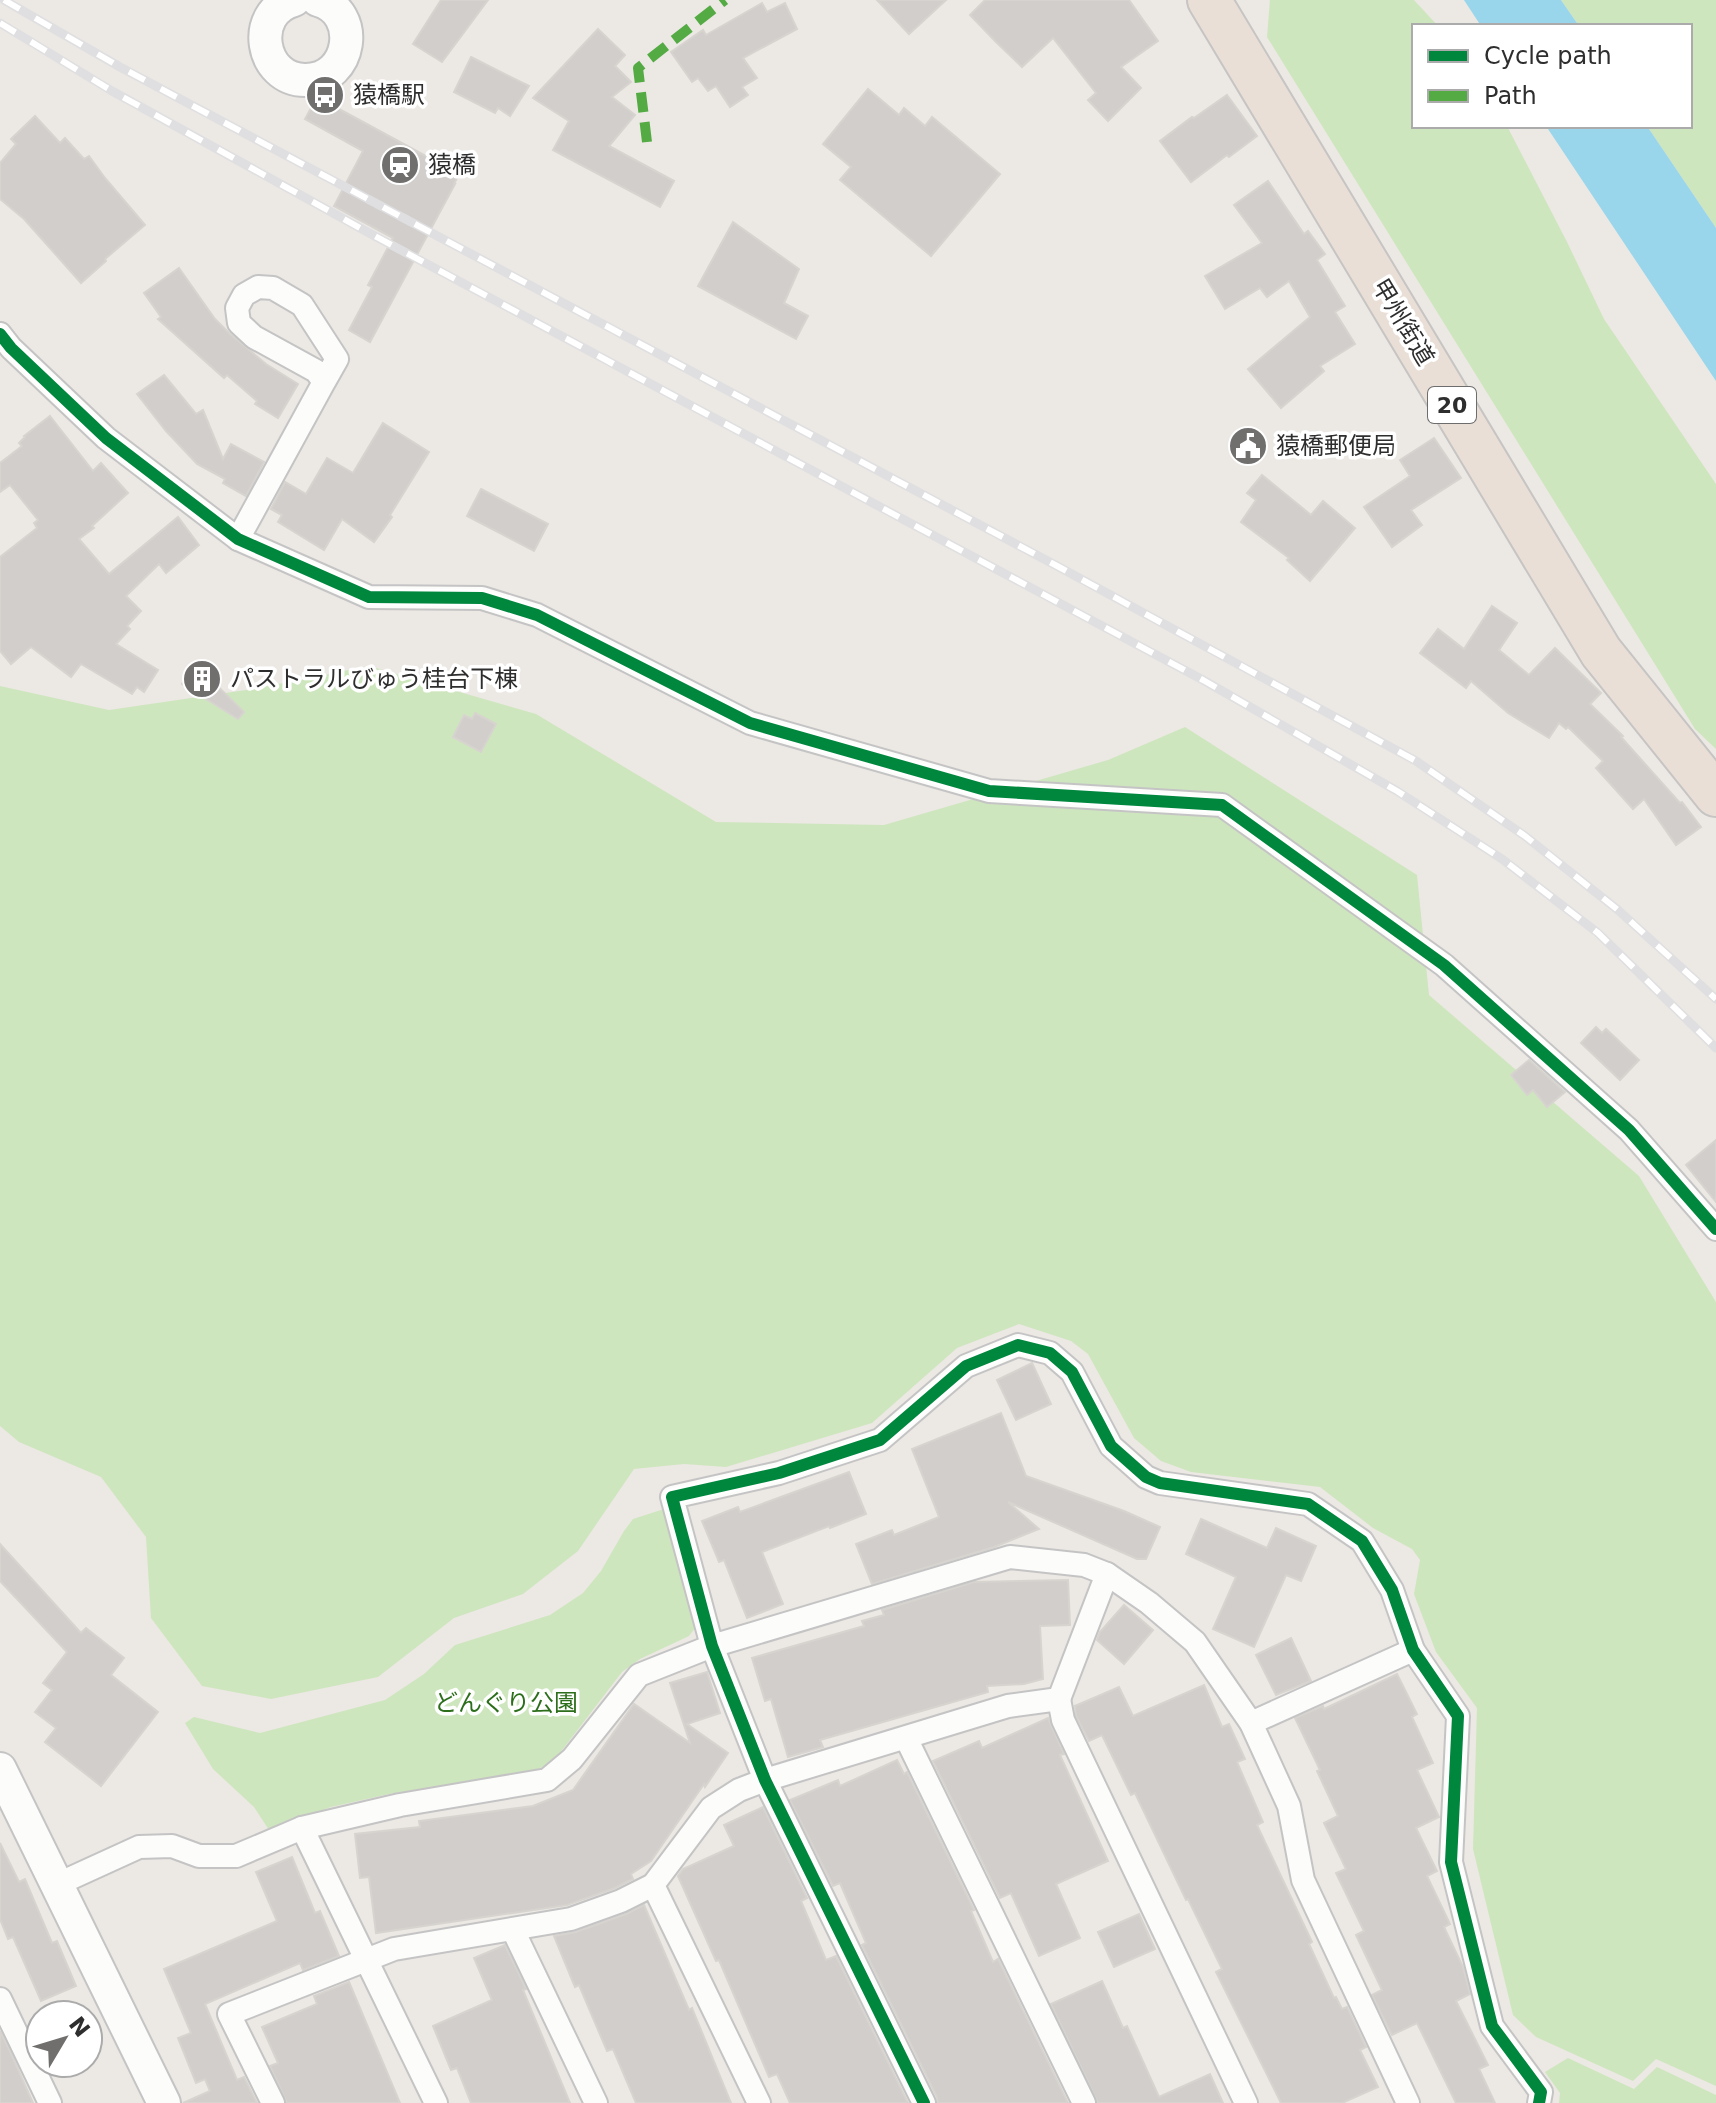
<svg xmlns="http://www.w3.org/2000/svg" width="1716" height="2103" font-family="'DejaVu Sans','Noto Sans JP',sans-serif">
	<rect width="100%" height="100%" fill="#ece8e4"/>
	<g fill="#cee6be">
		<path d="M1270 0H1414L1438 26H1414V126H1507L1567 242 1604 319 1716 484V749L1695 729 1267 37Z"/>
		<path d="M1561 0H1716V228L1647 126H1690V26H1579Z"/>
		<path d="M369 666 536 714 716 822 884 825 1108 760 1185 727 1417 875 1429 995 1639 1176 1716 1302V2086L1656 2059 1633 2081 1536 2037 1513 2015 1473 1849 1477 1708 1436 1652 1414 1594 1420 1560 1412 1549 1373 1528 1320 1487 1191 1472 1161 1461 1134 1438 1088 1354 1071 1341 1019 1324 957 1348 872 1423 726 1467 684 1464 634 1469 578 1551 523 1594 454 1618 378 1677 271 1699 202 1686 151 1618 146 1537 101 1477 19 1442 0 1426V686L109 710 253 689Z"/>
		<path d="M664 1509 695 1628 689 1636 640 1659 622 1672 553 1762 534 1771 389 1794 331 1807 269 1830 254 1807 213 1769 185 1723 194 1717 260 1733 385 1700 424 1674 455 1645 550 1615 583 1593 601 1571 624 1531 633 1519Z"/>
		<path d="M1568 2058 1634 2089 1657 2067 1716 2095V2103H1559L1560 2093 1545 2072Z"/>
	</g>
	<g fill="#99d6ec">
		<path d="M1464 0H1561L1579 26H1481Z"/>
		<path d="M1546 126H1647L1716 228V381Z"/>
	</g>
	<g fill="#d1cecb" stroke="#d7d4d0" stroke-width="2">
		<path d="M441 0H488L442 62 413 44Z"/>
		<path d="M877 0H946L909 34Z"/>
		<path d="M985 0H1129L1158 41 1121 67 1141 88 1108 121 1088 100 1096 93 1053 38 1022 67 996 42 970 15Z"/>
		<path d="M762 3 767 12 785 3 797 29 743 58 757 78 742 87 748 95 730 107 716 86 708 91 698 78 692 82 671 52 703 30 706 35Z"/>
		<path d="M598 29 625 55 615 66 631 82 612 97 635 115 609 146 674 181 660 207 553 150 569 121 533 98Z"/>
		<path d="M471 57 529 86 510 116 498 108 495 113 454 92Z"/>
		<path d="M868 89 899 115 904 108 925 126 932 117 1000 174 931 256 840 180 851 167 823 144Z"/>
		<path d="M1227 95 1257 136 1229 157 1227 155 1191 182 1160 141 1192 117 1194 118Z"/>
		<path d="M317 97 459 174 454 184H455L370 342 349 330 372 287 368 285 393 238 334 206 363 151 305 119Z"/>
		<path d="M35 116 60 143 65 138 84 159 89 156 105 178 145 225 105 259 106 261 81 283 24 219 0 199V163L16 144 11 139Z"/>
		<path d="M1268 181 1304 234 1308 231 1325 254 1317 260 1345 306 1335 312 1355 344 1320 366 1324 371 1281 408 1248 369 1310 317 1289 281 1267 297 1260 288 1225 309 1205 276 1262 243 1234 205Z"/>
		<path d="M733 222 799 269 784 303 808 316 796 339 698 286Z"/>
		<path d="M179 268 215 319 229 333 266 364 298 384 278 418 255 404 257 401 227 375 224 378 158 319 161 317 144 293Z"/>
		<path d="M164 375 196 414 203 410 223 459 231 444 264 462 246 496 223 483 225 479 197 464 166 431 137 394Z"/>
		<path d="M50 416 93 471 101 463 128 493 92 526 94 528 79 539 109 574 178 517 199 545 166 573 159 564 126 596 141 611 127 626 130 629 116 644 158 670 144 692 137 687 132 694 81 664 71 677 31 647 11 664 0 651V557L37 528 34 523 38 520 10 485 0 492V463L22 446 19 443 25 437 24 436Z"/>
		<path d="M383 423 429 452 390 515 392 517 374 542 342 519 324 550 278 522 282 515 271 509 285 482 306 494 327 458 353 473Z"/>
		<path d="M1434 438 1461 478 1411 510 1422 525 1392 547 1364 507 1410 476 1400 460Z"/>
		<path d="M1262 475 1311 515 1323 501 1355 528 1310 581 1287 560 1289 558 1241 522 1256 500 1247 493Z"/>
		<path d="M481 489 548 524 534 551 467 516Z"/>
		<path d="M1492 606 1517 623 1499 650 1529 675 1555 648 1601 693 1590 704 1623 736 1621 737 1680 803 1682 802 1701 827 1676 845 1644 799 1633 809 1596 768 1603 761 1568 727 1566 729 1559 723 1549 738 1508 713 1471 681 1466 688 1420 653 1438 629 1464 649Z"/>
		<path d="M194 663 244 712 238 719 182 684Z"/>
		<path d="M475 713 496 724 481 752 453 737 464 715 472 719Z"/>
		<path d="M1596 1027 1602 1033 1606 1029 1639 1060 1620 1080 1581 1043Z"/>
		<path d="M1529 1060 1565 1092 1547 1107 1533 1090 1527 1095 1511 1075Z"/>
		<path d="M1716 1140V1202L1686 1165Z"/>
		<path d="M1032 1363 1051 1404 1016 1420 997 1380Z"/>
		<path d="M1001 1413 1026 1476 1124 1511 1160 1527 1146 1559H1137L1008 1502 1039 1529 994 1547 872 1584 856 1544 892 1530 894 1535 939 1517 912 1449Z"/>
		<path d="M849 1472 866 1514 830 1528 829 1526 762 1552 783 1604 747 1618 724 1560 719 1562 702 1521 738 1507 740 1512Z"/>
		<path d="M1201 1519 1267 1548 1276 1528 1316 1546 1301 1581 1286 1575 1254 1647 1213 1629 1236 1577 1186 1554Z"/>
		<path d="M0 1544 81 1633 86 1628 124 1658 111 1675 158 1712 101 1786 45 1742 56 1728 35 1712 52 1690 43 1683 67 1652 0 1581Z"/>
		<path d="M1068 1580 1070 1625 1040 1626 1043 1679 1024 1684 987 1686 988 1692 820 1740 823 1747 788 1757 771 1699 765 1701 752 1658 864 1626 862 1621 884 1615 882 1610 974 1582Z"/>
		<path d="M1124 1605 1153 1630 1124 1664 1097 1640 1100 1632Z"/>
		<path d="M1291 1638 1311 1681 1276 1695 1256 1655Z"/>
		<path d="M707 1672 720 1713 687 1724 728 1753 705 1787 704 1784 651 1861 631 1874 633 1879 615 1888 567 1905 376 1933 369 1877 360 1878 355 1834 420 1827 419 1821 533 1806 573 1790 634 1704 690 1743 670 1683Z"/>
		<path d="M1397 1674 1417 1714 1412 1717 1433 1763 1417 1770 1439 1817 1416 1828 1437 1871 1427 1876 1450 1924 1444 1927 1463 1967 1470 1994 1456 2001 1488 2065 1479 2069 1495 2103H1456L1417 2023 1392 2035 1372 1995 1382 1990 1356 1935 1364 1931 1336 1873 1346 1869 1324 1823 1338 1816 1317 1771 1320 1770 1295 1718 1323 1706 1324 1709Z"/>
		<path d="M1204 1685 1222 1727 1229 1724 1245 1759 1237 1762 1263 1822 1257 1825 1312 1942 1309 1944 1334 1998 1336 1997 1342 2009 1347 2007 1366 2047 1360 2050 1378 2087 1342 2103H1281L1216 1972 1222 1969 1188 1899 1186 1900 1135 1793 1131 1795 1102 1735 1089 1741 1076 1716 1075 1706 1119 1687 1133 1716Z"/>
		<path d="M1048 1718 1064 1754 1060 1755 1108 1861 1056 1884 1080 1938 1039 1956 1011 1893 1000 1898 933 1761 979 1741 982 1748Z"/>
		<path d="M897 1760 904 1774 907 1772 974 1910 971 1911 993 1962 998 1959 1068 2103H938L937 2097 862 1945 866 1943 840 1883 833 1886 790 1800 838 1780 840 1786Z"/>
		<path d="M763 1807 807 1898 801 1901 826 1960 836 1956 908 2103H790L777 2074 769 2077 719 1960 716 1961 678 1876 683 1869 734 1846 724 1825Z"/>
		<path d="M0 1843 19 1882 25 1879 52 1943 57 1941 76 1986 41 2001 13 1937 8 1939 0 1919Z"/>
		<path d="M292 1857 315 1913 320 1911 339 1956 303 1970 300 1963 205 2004 237 2080 244 2077 257 2103H183L210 2091 205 2079 196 2083 178 2038 191 2033 164 1969 277 1921 256 1872Z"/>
		<path d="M644 1905 689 2010 692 2008 731 2103H636L613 2049 607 2051 579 1985 575 1987 554 1936 576 1932 626 1914Z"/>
		<path d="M1139 1914 1155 1949 1114 1967 1098 1932Z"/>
		<path d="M505 1945 526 1989 523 1990 570 2103H471L457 2068 451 2070 433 2026 492 2000 474 1958Z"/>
		<path d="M1102 1981 1123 2028 1127 2026 1159 2097 1210 2074 1223 2103H1098L1051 2004Z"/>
		<path d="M349 1982 400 2103H287L270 2066 278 2063 262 2027 317 2004 314 1996Z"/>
		<path d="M0 2031 9 2049 33 2103H0Z"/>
	</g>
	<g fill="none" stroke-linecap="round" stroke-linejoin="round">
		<g stroke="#c5c4c5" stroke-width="26">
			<g id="street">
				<path d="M0 334 11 348 106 438 238 539 369 597 482 598 537 615 750 723 989 791 1222 805 1444 965 1629 1130 1716 1229"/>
				<path d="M238 539 324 382 316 371 254 337 239 323 237 308 244 295 258 287 273 288 302 305 337 359 324 382"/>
				<path d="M1059 1699 1107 1574"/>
				<path d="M1251 1723 1413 1650"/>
				<path d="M906 1738 1084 2103"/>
				<path d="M302 1828 436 2103"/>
				<path d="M58 1884 139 1847 172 1846 199 1856H236L302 1828 400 1805 547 1780 572 1759 639 1675 712 1646 1010 1557 1084 1565 1107 1574 1149 1603 1195 1642 1251 1723 1289 1806 1303 1880 1408 2103"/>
				<path d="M653 1885 759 2103"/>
				<path d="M513 1930 596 2103"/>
				<path d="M0 1999 50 2103"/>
				<path d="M273 2103 229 2014 394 1949 571 1919 621 1901 653 1885 711 1808 739 1790 765 1780 1008 1706 1059 1699 1063 1720 1246 2103"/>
				<path d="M924 2103 765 1780 712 1646 672 1497 779 1473 880 1440 966 1366 1018 1345 1050 1353 1072 1372 1111 1446 1146 1477 1160 1483 1308 1504 1362 1541 1392 1590 1413 1650 1458 1716 1451 1862 1492 2026 1541 2092 1539 2103"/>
			</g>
		</g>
		<g stroke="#c5c4c5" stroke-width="36">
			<g id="secondary">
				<path d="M294 0C249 12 260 81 306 80 352 80 362 12 318 0"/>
				<path d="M0 1769 164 2103"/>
			</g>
		</g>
		<g stroke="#c6c5c4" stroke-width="46">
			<path id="highway" d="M1209 0 1601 652 1716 795"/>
		</g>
		<use href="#street" stroke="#fcfcfb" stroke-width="22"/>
		<use href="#secondary" stroke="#fcfcfb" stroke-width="32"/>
		<use href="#highway" stroke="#eadfd6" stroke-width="42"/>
		<g stroke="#dfdfe1" stroke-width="9">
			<g id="rail">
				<path d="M4 0 120 67 1059 567 1416 761 1525 836 1618 910 1716 999"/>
				<path d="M0 23 112 91 371 234 1203 680 1397 791 1502 859 1598 933 1716 1048"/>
			</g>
		</g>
		<use href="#rail" stroke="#fff" stroke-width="6" stroke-dasharray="18" stroke-linecap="butt"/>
		<path stroke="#54ab44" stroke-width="10" stroke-dasharray="20 10" stroke-linecap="butt" d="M647 142 638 68 725 0"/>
		<g stroke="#fff" stroke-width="17">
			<g id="cycleway">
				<path d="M0 334 11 348 106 438 238 539 369 597 482 598 537 615 750 723 989 791 1222 805 1444 965 1629 1130 1716 1229"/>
				<path d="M924 2103 765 1780 712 1646 672 1497 779 1473 880 1440 966 1366 1018 1345 1050 1353 1072 1372 1111 1446 1146 1477 1160 1483 1308 1504 1362 1541 1392 1590 1413 1650 1458 1716 1451 1862 1492 2026 1541 2092 1539 2103"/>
			</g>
		</g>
		<use href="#cycleway" stroke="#00873e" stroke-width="12"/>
	</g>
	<defs>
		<g id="bus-disc" transform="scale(2)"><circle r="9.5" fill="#706f6e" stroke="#fff"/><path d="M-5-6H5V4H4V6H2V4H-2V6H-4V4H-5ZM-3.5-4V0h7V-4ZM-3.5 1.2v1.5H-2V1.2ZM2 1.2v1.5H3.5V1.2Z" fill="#fff"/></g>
		<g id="station-disc" transform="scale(2)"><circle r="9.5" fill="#706f6e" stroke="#fff"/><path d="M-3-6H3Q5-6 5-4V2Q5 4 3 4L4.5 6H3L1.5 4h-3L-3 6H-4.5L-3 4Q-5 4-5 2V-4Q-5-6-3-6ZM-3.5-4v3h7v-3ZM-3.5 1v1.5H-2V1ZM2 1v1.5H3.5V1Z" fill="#fff"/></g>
		<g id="civic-disc" transform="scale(2)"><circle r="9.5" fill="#706f6e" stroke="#fff"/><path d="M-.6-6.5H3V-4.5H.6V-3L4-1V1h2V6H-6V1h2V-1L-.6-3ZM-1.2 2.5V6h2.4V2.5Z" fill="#fff"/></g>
		<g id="building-disc" transform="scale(2)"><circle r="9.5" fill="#706f6e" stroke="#fff"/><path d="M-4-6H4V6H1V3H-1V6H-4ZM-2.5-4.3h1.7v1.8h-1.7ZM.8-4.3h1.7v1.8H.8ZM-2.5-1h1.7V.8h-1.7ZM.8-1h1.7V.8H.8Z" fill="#fff"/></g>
	</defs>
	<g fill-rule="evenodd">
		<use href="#bus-disc" x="325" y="95"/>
		<use href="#station-disc" x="400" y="165"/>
		<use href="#civic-disc" x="1248" y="446"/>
		<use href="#building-disc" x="202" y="679"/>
	</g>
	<g text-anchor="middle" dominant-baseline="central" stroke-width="7" stroke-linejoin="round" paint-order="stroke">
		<rect fill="#fff" stroke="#6d6d6d" stroke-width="2" x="1428" y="387" width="48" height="36" rx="6"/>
		<g font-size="22" font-weight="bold" fill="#2e2e2e">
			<text x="1452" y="405">20</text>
		</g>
		<g font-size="24" fill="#2e2e2e" stroke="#fff" text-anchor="start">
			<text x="353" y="95">猿橋駅</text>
			<text x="428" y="165">猿橋</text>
			<text x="1276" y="446">猿橋郵便局</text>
			<text x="230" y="679">パストラルびゅう桂台下棟</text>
		</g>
		<g font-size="24" fill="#2e2e2e" stroke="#fff">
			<text transform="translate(1403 322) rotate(59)">甲州街道</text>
		</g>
		<g font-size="24" fill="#2c6e1b" stroke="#fff">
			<text x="506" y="1703">どんぐり公園</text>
		</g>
	</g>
	<rect x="1412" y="24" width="280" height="104" fill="#ffffff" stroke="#ababab" stroke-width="2"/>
	<rect x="1428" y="50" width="40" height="12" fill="#00873e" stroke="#ababab" stroke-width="2"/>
	<text x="1484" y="64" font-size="24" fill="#2e2e2e">Cycle path</text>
	<rect x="1428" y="90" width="40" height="12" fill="#54ab44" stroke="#ababab" stroke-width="2"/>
	<text x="1484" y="104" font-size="24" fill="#2e2e2e">Path</text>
	<g transform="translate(64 2039) rotate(52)"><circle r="38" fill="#ffffff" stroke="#ababab" stroke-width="2"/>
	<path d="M0-6L14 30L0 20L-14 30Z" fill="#706f6e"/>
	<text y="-12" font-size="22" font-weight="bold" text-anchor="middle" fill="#2e2e2e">N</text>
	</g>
</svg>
